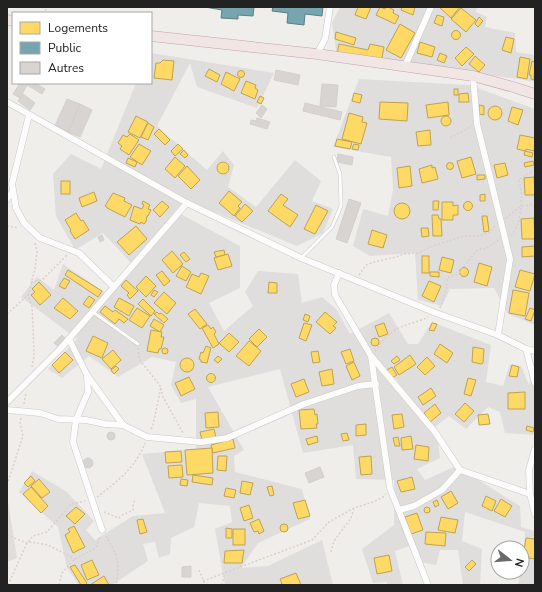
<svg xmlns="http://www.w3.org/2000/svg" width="542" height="592" font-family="'Nunito Sans',sans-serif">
	<rect width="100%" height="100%" fill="#f0eeeb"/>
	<g fill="#dfdedc">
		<path d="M340 7H477L476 12 487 17 485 27 515 33 516 52 535 55V82L518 79 337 56 332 23Z"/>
		<path d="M151 53 274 73 257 108 197 87 190 63 157 126 207 170 223 151 234 165 228 187 256 207 295 160 321 181 312 201 333 209 323 233 297 246 185 200 175 211 240 246V288L209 303 224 331 253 306 245 292 258 271 298 274 302 303 322 297 337 310 350 334 389 313 408 344H418L432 322 491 345 486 382 503 386 510 364 521 366 529 385 535 365V435L505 433 500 412 488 407 466 429 449 416 436 426 440 458 417 469 425 480 456 466 520 506 521 527 535 531V585H518L523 562 525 532 465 512 462 541 482 549 480 585H463L458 550H440L436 565 420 562 415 544 395 551 403 585H387V582L373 583 362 549 394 525V480L356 479 353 445 303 453 280 369 208 387 244 450 234 456 235 472 302 489 310 519 258 543 241 568 268 566 322 540 333 585H225L215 529 232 522 230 506 199 503 194 527 171 538 170 554 159 558 155 542 143 544 148 561 112 585H79L67 568 58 527 19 492 32 471 67 492 94 521 86 530 95 540 133 516 165 513 142 454 196 449V399L181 403 171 385 176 362 152 357 118 377 89 356 62 378 48 369 77 339 21 297 37 277 54 290 63 264 109 295 135 267 103 233 75 250 56 216 53 174 71 154 101 169 136 83H151Z"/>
		<path d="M359 79 469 85 535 109V325L508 314 494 288 450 289 442 306 418 300 415 253 370 256 353 246 363 209 388 216 393 190 391 157 333 147Z"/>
		<path d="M7 501H8L17 558 7 562Z"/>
	</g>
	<g fill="#ffd966" stroke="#bda252">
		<path d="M358 7H371L366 19 355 15Z"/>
		<path d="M380 7 385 9 386 7H388L394 10 393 13 399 16 395 24 376 15Z"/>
		<path d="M402 7H415L413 15 401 10Z"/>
		<path d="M439 7H460L451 18Z"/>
		<path d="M461 8 476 20 466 32 451 19Z"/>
		<path d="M437 15 444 17 442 26 434 23Z"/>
		<path d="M479 17 483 21 478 27 475 24Z"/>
		<path d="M400 24 415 33 401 58 386 50Z"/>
		<circle cx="456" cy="35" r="4.5"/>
		<path d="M336 32 356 38 354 45 335 39Z"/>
		<path d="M506 37 514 39 511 53 502 50Z"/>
		<path d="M420 42 435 47 432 57 417 53Z"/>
		<path d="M339 44 368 50 370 44 384 47 381 63 337 54Z"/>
		<path d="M466 47 474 54 462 66 455 58Z"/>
		<path d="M440 53 447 56 444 63 437 60Z"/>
		<path d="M475 56 485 65 479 72 469 64Z"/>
		<path d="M520 57 530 59 527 79 517 77Z"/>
		<path d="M163 60 174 61 172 80 154 78 156 63H160Z"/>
		<path d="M532 61 535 62 534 80 531 79V75H529Z"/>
		<path d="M209 69 220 75 217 82 205 76Z"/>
		<circle cx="241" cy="74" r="3.5"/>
		<path d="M226 72 240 79 234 91 221 84Z"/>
		<path d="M246 81 256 85 255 88 258 90 255 99 241 93Z"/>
		<rect x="454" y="89" width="4" height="6"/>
		<path d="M354 93 362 95 360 103 352 101Z"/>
		<path d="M468 93 469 102H459V94Z"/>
		<path d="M260 96 264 98 261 104 257 102Z"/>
		<path d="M380 102 408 103 407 121 379 119Z"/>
		<path d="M448 102 449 115 428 118 426 105Z"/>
		<path d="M479 105 484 106V115L479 114Z"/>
		<circle cx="495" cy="113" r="7"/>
		<path d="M512 107 523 110 518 125 508 121Z"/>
		<path d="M349 113 363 117 362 122 367 123 361 144 342 139Z"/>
		<circle cx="446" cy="121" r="5"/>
		<path d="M136 116 148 122 140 138 128 132Z"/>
		<path d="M148 123 154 127 148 140 141 137Z"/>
		<path d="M159 129 170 140 165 145 154 134Z"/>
		<path d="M430 130 431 145 418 146 416 132Z"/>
		<path d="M130 134 139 140 129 155 120 149 122 146 118 143 123 135 127 137Z"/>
		<path d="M520 135 535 138 534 151 526 149 525 151 517 149Z"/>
		<path d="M337 139 352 142 350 149 335 146Z"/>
		<path d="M139 144 151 151 142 165 130 157Z"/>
		<path d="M178 144 183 149 175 156 171 151Z"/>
		<path d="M354 144 359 145 358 150 352 149Z"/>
		<path d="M184 150 188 155 185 158 180 154Z"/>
		<path d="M525 151 533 153 532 157 524 155Z"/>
		<path d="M175 157 185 166 175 178 165 169Z"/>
		<path d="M471 157 476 174 462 178 457 161Z"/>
		<path d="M128 158 137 162 135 167 126 163Z"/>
		<path d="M533 161 534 165 525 167 524 163Z"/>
		<circle cx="223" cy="168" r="6"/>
		<circle cx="450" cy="166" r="3.5"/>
		<path d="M505 163 508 175 497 178 494 165Z"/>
		<path d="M432 165V168L435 167 438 179 422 183 419 169Z"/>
		<path d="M187 166 200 180 191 189 178 176Z"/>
		<path d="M410 166 412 186 399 188 397 168Z"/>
		<path d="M477 175H485V179L477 180Z"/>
		<path d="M534 177 535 195H525L524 178Z"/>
		<rect x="61" y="181" width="9" height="13"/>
		<path d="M229 191 242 202 238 206 240 208 234 216 219 203Z"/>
		<path d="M94 192 97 201 82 207 79 198Z"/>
		<path d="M113 193 125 198 124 201 132 205 125 217 107 208V207L105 206Z"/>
		<path d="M281 194 288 199 283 205 298 215 290 227 268 211Z"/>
		<path d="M485 194V201H480V195Z"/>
		<path d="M143 201 150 205 148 209 151 210 148 216H147L146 222 144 224 141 222 140 224 130 220 134 206 142 209 144 205 142 204Z"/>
		<path d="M162 201 169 207 160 217 153 210Z"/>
		<path d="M433 201H439L438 210H433Z"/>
		<circle cx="468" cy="206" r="4.5"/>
		<path d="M442 202H453V206L458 205V215H453V220H442Z"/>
		<circle cx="402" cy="211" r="8"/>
		<path d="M245 204 253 211 242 222 235 216Z"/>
		<path d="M316 205 328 211 315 234 304 229Z"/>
		<path d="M76 213 81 221 83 220 89 230 75 239 70 231 71 230 65 220Z"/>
		<path d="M432 215H438L439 219H441L442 236H433Z"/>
		<path d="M482 216H487L489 231 484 232Z"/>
		<path d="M534 218 535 239H522L521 219Z"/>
		<path d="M136 226 147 239 129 255 117 242Z"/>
		<path d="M421 228H428L429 236 422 237Z"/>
		<path d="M372 230 387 235 383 248 368 244Z"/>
		<path d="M535 246V256L522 257V247Z"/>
		<path d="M224 250 225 255 216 257 214 252Z"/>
		<path d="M172 251 183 264 173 273 162 260Z"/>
		<path d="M184 252 190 259 186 262 180 255Z"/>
		<path d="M228 254 232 266 218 270 214 258Z"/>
		<rect x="422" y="256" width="7" height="17"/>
		<path d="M442 257 454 260 451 273 439 270Z"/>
		<path d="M479 263 492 267 487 286 474 282Z"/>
		<path d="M182 266 191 272 186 281 176 276Z"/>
		<circle cx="464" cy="272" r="4.5"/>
		<path d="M68 270 102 291 98 297 65 275Z"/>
		<path d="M520 270 535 274 530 291 515 287Z"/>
		<path d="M162 271 170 281 164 286 156 275Z"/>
		<path d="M430 272H439V277L430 276Z"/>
		<path d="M201 273 209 276 201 294 186 287 192 274 199 277Z"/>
		<path d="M146 276 156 286 146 297 136 287Z"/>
		<path d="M64 278 70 281 65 289 59 286Z"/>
		<path d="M126 280 138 291 130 299 127 295 129 293 121 286Z"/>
		<path d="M429 281 441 286 434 302 422 296Z"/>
		<path d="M39 282 51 295 40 305 31 295 35 292 32 289Z"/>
		<path d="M269 282 277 283V293H268Z"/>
		<path d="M154 290 158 292 154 297 151 295Z"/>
		<path d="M513 290 529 293 525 316 509 313Z"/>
		<path d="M164 292 176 303 167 314 154 303Z"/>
		<path d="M89 296 95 300 89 308 83 304Z"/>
		<path d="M63 298 78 311 70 319 54 308Z"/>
		<path d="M119 298 134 306 129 316 114 307Z"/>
		<path d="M143 299 155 311 151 316 138 304Z"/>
		<path d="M105 306 113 312 115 310 128 319 124 323 119 319 115 324 100 312Z"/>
		<path d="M137 308 150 316 142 328 129 320Z"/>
		<path d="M530 308 535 310 531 321 525 319Z"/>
		<path d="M195 309 207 324 200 329 188 314Z"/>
		<path d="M157 312 159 314 161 313 168 319 164 323 154 314Z"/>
		<path d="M325 312 337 322 333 326 336 328 330 334 316 322Z"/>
		<path d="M305 314 310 316 308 322 303 320Z"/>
		<path d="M154 319 164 325 160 332 150 326Z"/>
		<path d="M304 323 312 325 306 341 299 338Z"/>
		<path d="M384 323 388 334 379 337 375 326Z"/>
		<path d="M432 323 437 324 434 331 429 330Z"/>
		<path d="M208 325 211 329 213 327 216 332 214 334 219 344 213 348 202 328Z"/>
		<path d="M259 329 267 337 257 347 249 339Z"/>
		<path d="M151 330 162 332 161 337H164L161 349H159L158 353 147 351Z"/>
		<path d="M229 333 239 342 229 352 219 343Z"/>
		<path d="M93 336 108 343 102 358 86 351Z"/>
		<circle cx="375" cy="342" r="4"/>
		<path d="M249 341 261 351 249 366 236 356Z"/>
		<path d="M440 344 453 353 447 363 434 354Z"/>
		<path d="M206 346 211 348 207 363 201 362V360L199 359 201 352 203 353Z"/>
		<path d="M473 347 484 349 483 363 481 364 472 362Z"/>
		<circle cx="165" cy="351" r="3"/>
		<path d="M350 349 354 361 346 364 341 352Z"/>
		<path d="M113 350 121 360 111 369 102 359Z"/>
		<path d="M318 351 320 362 313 363 311 352Z"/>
		<path d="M65 352 73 360 59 373 52 365Z"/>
		<path d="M410 355 416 364 399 375 394 367Z"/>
		<path d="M218 356 222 359 218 363 214 360Z"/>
		<path d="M397 356 400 360 394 364 391 361Z"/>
		<path d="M427 357 435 366 425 375 417 367Z"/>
		<circle cx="187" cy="365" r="7"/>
		<path d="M354 362 360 376 352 380 346 366Z"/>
		<path d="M512 365 519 367 517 377 509 376Z"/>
		<path d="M116 366 119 369 114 374 111 370Z"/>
		<path d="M392 367 397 375 392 378 387 370Z"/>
		<path d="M332 369 334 384 322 386 319 372Z"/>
		<circle cx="211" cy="378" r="4.5"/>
		<path d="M189 377 195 389 181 396 175 383Z"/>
		<path d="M468 378 476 380 471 396 464 394Z"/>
		<path d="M304 379 309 392 296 397 291 384Z"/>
		<path d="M431 388 436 396 423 405 418 397Z"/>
		<path d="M525 392V409H508V393Z"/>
		<path d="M465 403 474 411 464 422 455 414Z"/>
		<path d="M435 404 441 413 430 422 424 413Z"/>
		<path d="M314 409 315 415 317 414 318 424H316L317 428 301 429 299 410Z"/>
		<path d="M218 412 219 427 206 428 205 413Z"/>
		<path d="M402 414 404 427 394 429 392 415Z"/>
		<path d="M488 414 490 424 479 425 478 415Z"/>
		<path d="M366 424V435L356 436V425Z"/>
		<path d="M527 426 534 428 533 432 526 430Z"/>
		<path d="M214 429 216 437 202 440 200 432Z"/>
		<path d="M347 433 349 440 343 441 341 434Z"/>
		<path d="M317 436 318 442 308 445 306 439Z"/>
		<path d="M411 436 413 449 402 450 401 438Z"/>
		<path d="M398 437 400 446H395L393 438Z"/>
		<path d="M233 439 235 448 213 453 211 445Z"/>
		<path d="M416 445 429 447 428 461 414 459Z"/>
		<path d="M212 448 213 473 187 475 185 450Z"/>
		<path d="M181 451 182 462 166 463 165 452Z"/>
		<path d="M218 456H227L226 471 217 470Z"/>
		<path d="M371 456 372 474 361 475 359 457Z"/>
		<path d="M182 465 183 477 169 478 168 466Z"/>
		<path d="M193 475 213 478 212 485 192 482Z"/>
		<path d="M31 476 35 481 28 487 24 483Z"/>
		<path d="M412 477 415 489 401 492 397 481Z"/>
		<path d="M39 479 50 492 42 498 31 486Z"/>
		<path d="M181 479 188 480 187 486 180 485Z"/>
		<path d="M242 481 253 483 250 495 240 493Z"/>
		<path d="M272 486 274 495 270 496 267 487Z"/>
		<path d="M31 487 48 506 41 513 23 494Z"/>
		<path d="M226 488 236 490 234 498 224 496Z"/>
		<path d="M451 491 458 503 448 509 441 497Z"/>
		<path d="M486 496 496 501 492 511 482 506Z"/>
		<path d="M501 499 512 506 505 517 494 511Z"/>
		<path d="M305 500 310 516 298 519 293 503Z"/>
		<path d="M437 500 439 505 435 507 433 502Z"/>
		<path d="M249 505 253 518 244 521 240 508Z"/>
		<circle cx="427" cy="510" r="3"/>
		<path d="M76 507 85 514 75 524 66 516Z"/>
		<path d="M417 513 423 530 411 534 405 517Z"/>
		<path d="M441 517 458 520 455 533 438 530Z"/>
		<path d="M143 519 147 532 140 534 137 520Z"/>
		<path d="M259 519 264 531 259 534 258 531 254 532 250 523Z"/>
		<circle cx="284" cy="528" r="4"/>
		<path d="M74 526 85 547 73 553 65 535 70 532 68 529Z"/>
		<path d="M226 528 232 529V538H226Z"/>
		<rect x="233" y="529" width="12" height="16"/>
		<path d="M426 532 446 533 445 546 425 544Z"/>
		<path d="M526 538 535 539V559L523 557Z"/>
		<path d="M244 550 242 563H224L225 551Z"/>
		<path d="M389 555 392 571 377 574 374 558Z"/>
		<path d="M92 560 99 575 87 580 81 565Z"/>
		<path d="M472 560 476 564 469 571 465 567Z"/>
		<path d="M75 565 87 583 85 585H81L70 567Z"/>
		<path d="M296 573 301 585H280L282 584 280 579Z"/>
		<path d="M104 576 109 585H90Z"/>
	</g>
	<g fill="#76a5af" stroke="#5d7e85">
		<path d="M205 7H254L253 16 238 15V19L221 18 222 10Z"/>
		<path d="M273 7H323L322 16 305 14 304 25 287 23 288 13 272 11Z"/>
	</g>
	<g fill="#d7d4d2" stroke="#d3d0cc">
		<path d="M276 70 300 75 298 85 274 80Z"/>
		<path d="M20 83H35L45 89 42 94 27 85 20 98 13 94Z"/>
		<path d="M322 84 338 85 336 107 320 106Z"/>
		<path d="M23 94 35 103 30 110 18 101Z"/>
		<path d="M67 99 80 104 68 132 55 126Z"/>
		<path d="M305 103 342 112 340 120 303 111Z"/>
		<path d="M80 104 92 110 80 137 68 132Z"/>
		<path d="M262 105 267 109 261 118 256 113Z"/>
		<path d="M257 118 270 122 267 129 250 124 251 120 256 121Z"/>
		<path d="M338 154 353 157 352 165 337 162Z"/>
		<path d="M349 199 361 203 347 243 336 239Z"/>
		<path d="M102 235 104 240 100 242 98 237Z"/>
		<path d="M62 335 65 338 57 346 54 343Z"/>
		<circle cx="111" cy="436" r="4"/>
		<circle cx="88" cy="463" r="5"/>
		<path d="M320 467 324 477 309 483 305 473Z"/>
		<path d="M191 566V577H182V567Z"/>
	</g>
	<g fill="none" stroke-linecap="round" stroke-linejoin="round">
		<g stroke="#c9c8c7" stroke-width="4">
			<g id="service">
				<path d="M301 258 332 227 341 206 340 174 334 157"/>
				<path d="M93 312 138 344"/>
			</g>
		</g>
		<g stroke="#c9c8c7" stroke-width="7">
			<g id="minor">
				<path d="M317 54 325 39 330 7"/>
				<path d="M405 66 431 7"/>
				<path d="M473 76 477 124 510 259 498 335"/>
				<path d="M7 102 187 203 301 258 436 313 498 335 526 349 535 351"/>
				<path d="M29 115 12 184 16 208 24 223 40 238 79 253 114 287"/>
				<path d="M7 199 13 191"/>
				<path d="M339 273 334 285 335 295 371 356 390 488 428 585"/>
				<path d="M69 339 87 375 123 425 147 437 201 442 227 438 304 404 358 386 376 384"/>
				<path d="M526 349 535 383"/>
				<path d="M372 357 435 432 460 470 530 494"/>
				<path d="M87 376 88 392 76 420 73 442 102 530"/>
				<path d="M7 402 61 348 187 203"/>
				<path d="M7 410 40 413 58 419 86 420 105 424 123 425"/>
				<path d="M535 449 529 470 530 494 535 514"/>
				<path d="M399 510 414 506 442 490 460 470"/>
			</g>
		</g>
		<g stroke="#c5a2ac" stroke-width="11">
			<g id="trunk">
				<path d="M7 20 13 21"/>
				<path d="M151 36 317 54 473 76 513 87 535 94"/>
			</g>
		</g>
		<g stroke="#dccecd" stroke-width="1.5" stroke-dasharray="2 2" stroke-linecap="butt">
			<path d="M42 13 49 7"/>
			<path d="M450 138 472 126"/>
			<path d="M506 218 520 207 535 204"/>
			<path d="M7 226 19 228"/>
			<path d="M511 236C523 221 523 196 519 179L535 170"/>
			<path d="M359 275 366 265 374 262 396 257 404 254 419 253 430 247 464 236H479L489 233 495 226"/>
			<path d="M31 282 42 280 67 255"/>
			<path d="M440 308 447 287V278L458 274 476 251 482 248 485 249 499 240"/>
			<path d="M7 314 28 295"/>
			<path d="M138 348 139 359 161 387 153 425 151 430"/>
			<path d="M375 351C380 344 385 336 392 332 403 324 417 323 428 317"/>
			<path d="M32 367 34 356 33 326 32 307 28 295 35 269 37 252 35 243"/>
			<path d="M161 388 163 397 183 433"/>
			<path d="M24 404 26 392"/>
			<path d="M7 485 23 436 20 423 21 418"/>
			<path d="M97 497C117 482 136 467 145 443"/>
			<path d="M104 512 119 518C122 514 128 513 133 510V504L136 499"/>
			<path d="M7 535 27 543 31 542 48 545 75 559"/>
			<path d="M106 536C118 557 120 561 116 585"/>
			<path d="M331 552 334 541 351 518 354 508"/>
			<path d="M199 570 205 585"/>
			<path d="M203 581 312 540 329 522 354 508 373 502 383 497 385 494"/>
			<path d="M8 585 27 543 33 536 47 532 71 504 85 501"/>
			<path d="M59 585 62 573 75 559 96 548 100 536"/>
			<path d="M222 585 225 573"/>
		</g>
		<use href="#service" stroke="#fdfcfc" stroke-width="3"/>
		<use href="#minor" stroke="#fdfcfc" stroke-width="6"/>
		<use href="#trunk" stroke="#f0e6e4" stroke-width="10"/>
	</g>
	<rect width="542" height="592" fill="none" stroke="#222222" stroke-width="16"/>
	<rect x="12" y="12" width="140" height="72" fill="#ffffff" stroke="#a7a7a7"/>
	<rect x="20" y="22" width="20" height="12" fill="#ffd966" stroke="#a7a7a7"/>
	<text x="48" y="32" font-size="12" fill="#222222">Logements</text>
	<rect x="20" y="42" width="20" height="12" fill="#76a5af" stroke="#a7a7a7"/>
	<text x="48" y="52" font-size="12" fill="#222222">Public</text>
	<rect x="20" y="62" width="20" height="12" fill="#d7d4d2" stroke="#a7a7a7"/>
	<text x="48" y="72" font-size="12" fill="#222222">Autres</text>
	<g transform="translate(510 560) rotate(107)"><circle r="19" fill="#ffffff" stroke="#a7a7a7"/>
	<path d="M0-3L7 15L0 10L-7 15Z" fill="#6a6968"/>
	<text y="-6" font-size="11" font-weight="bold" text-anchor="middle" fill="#222222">N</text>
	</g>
</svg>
